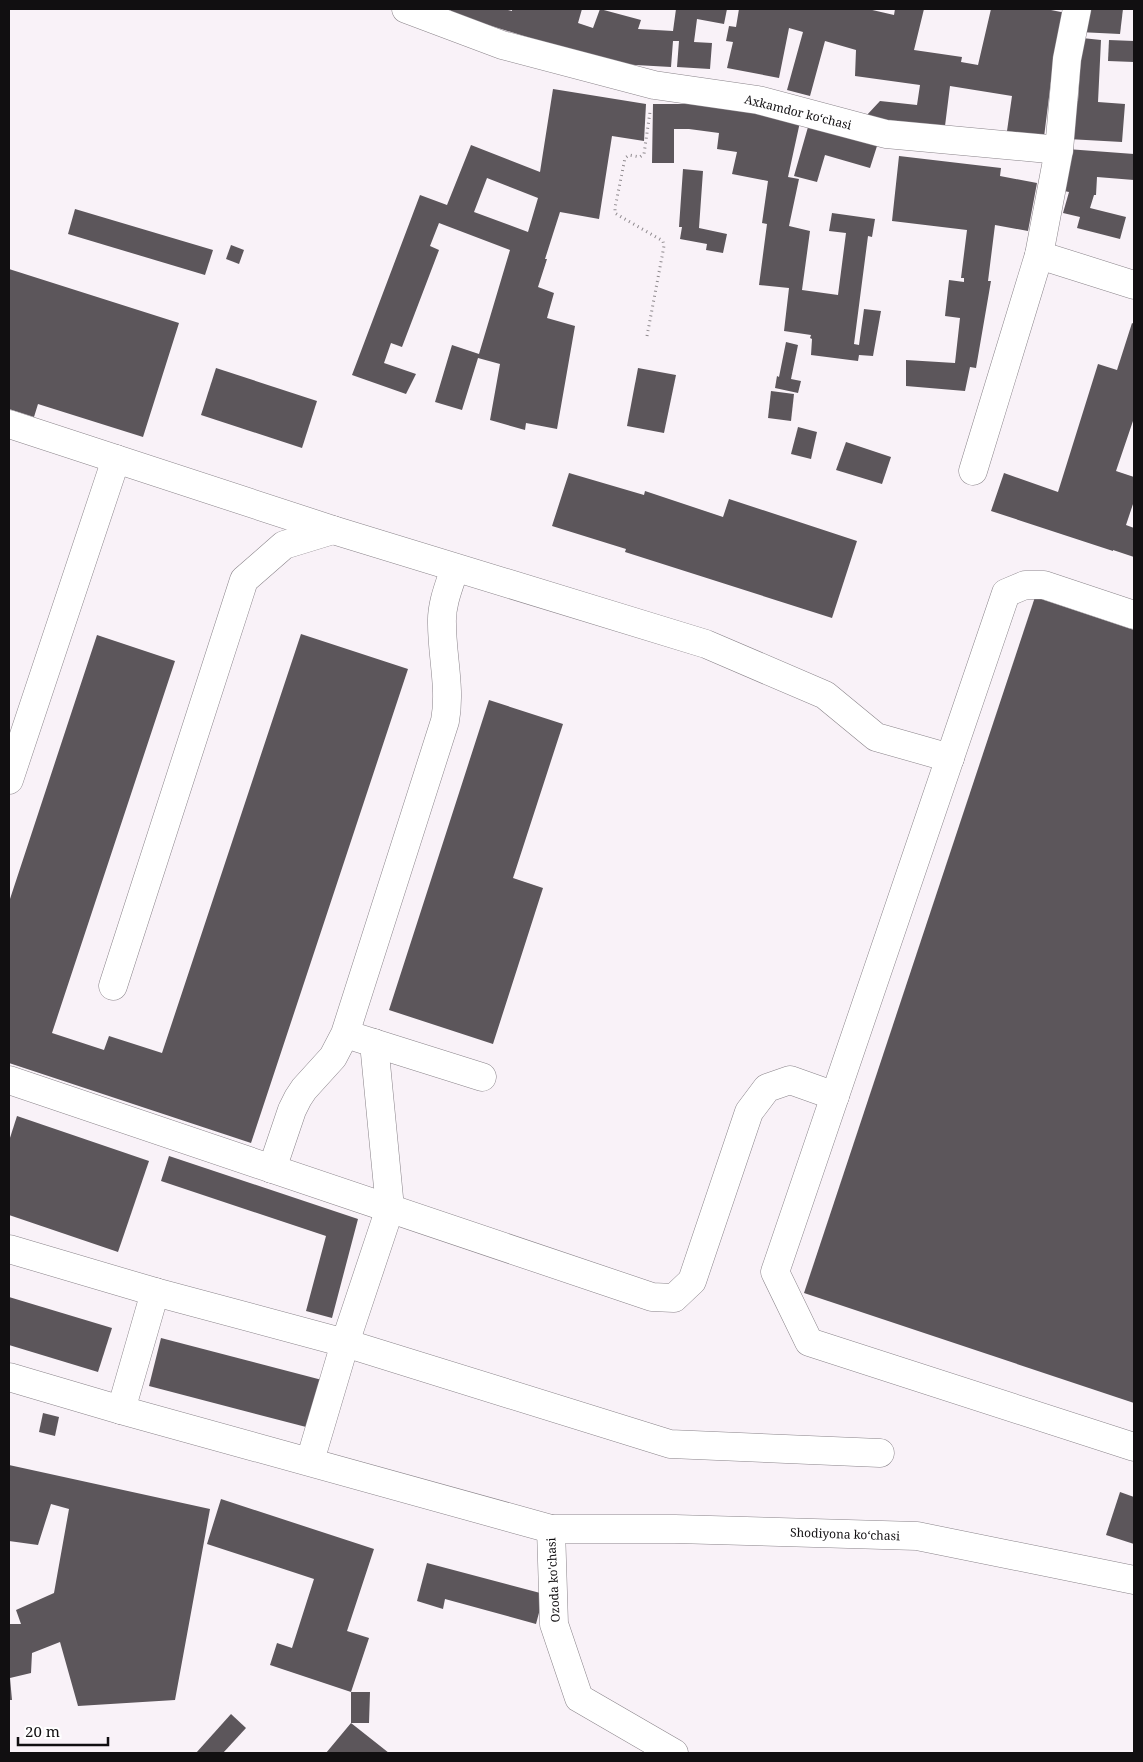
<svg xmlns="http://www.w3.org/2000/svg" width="1143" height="1762" font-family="'Noto Serif',serif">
	<rect width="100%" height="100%" fill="#f9f2f8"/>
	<g fill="#5c565b" fill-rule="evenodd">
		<path d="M451 9H504L512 11V9H582L578 23 593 28 600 9 641 20 638 29 673 31 676 9H727L724 24 697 19 694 42 712 43 710 69 677 67 679 41H673L671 67 618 64 604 61 450 13Z"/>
		<path d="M739 9H868L894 15 895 9H924L914 50 962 57 961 62 978 65 991 9H1046L1066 13 1051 81 1044 137 1007 131 1012 96 950 86 945 126 877 120 866 116 880 101 917 105 920 85 855 76 856 50 825 41 810 96 787 90 803 32 789 28 779 78 727 68 733 42 726 41 729 26 736 27Z"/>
		<path d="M1083 9H1123L1120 34 1079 32Z"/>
		<path d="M1082 38 1101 40 1098 102 1125 104 1122 142 1068 139 1070 101H1078Z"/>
		<path d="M1109 40 1134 41V62L1108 61Z"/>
		<path d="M553 89 646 104 644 141 612 136 599 219 560 212 545 259H547L538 287 554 293 547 318 575 326 557 429 526 423 525 430 490 420 500 364 478 358 462 410 435 402 452 345 479 354 510 250 439 223 430 246 439 250 402 347 391 343 384 363 416 374 406 394 352 375 420 195 447 205 471 145 540 172ZM487 178 538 198 528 232 474 212Z"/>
		<path d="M694 101 800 122 788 177 799 179 789 226 810 231 802 290 838 295 846 233 829 231 832 213 875 219 872 237 868 236 854 344 859 345 864 309 881 311 873 356 859 355 858 361 811 355 812 339 810 338 811 335 784 331 789 288 759 285 767 224 762 223 768 181 732 174 737 152 717 149 719 133 689 129H674V163H652L653 104H693Z"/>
		<path d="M808 127 877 146 870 168 825 155 817 182 794 176Z"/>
		<path d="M1067 149 1134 154V180L1097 177 1096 195H1094L1090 208 1126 217 1120 239 1077 228 1080 217 1063 213 1069 192 1064 191Z"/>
		<path d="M899 156 1001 168 1000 176 1037 183 1028 231 995 225 988 281H991L976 368 970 367 965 391 906 386V360L955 363 960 318 945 316 949 280 964 282V278H961L967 230 892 221Z"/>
		<path d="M683 169 703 171 699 228 727 234 723 253 706 250 707 244 680 239 682 227H679Z"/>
		<path d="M75 209 213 250 205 275 68 234Z"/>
		<path d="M231 245 244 250 239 264 226 259Z"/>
		<path d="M9 269 179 323 143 437 38 404 34 417 9 409Z"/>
		<path d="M1132 323 1134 324V418L1116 471 1134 477V501L1126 525 1134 528V557L1113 550V551L991 511 1004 473 1058 492 1098 364 1117 370Z"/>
		<path d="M786 342 798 345 791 379 801 381 798 393 775 388 777 376 779 377Z"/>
		<path d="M216 368 317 401 302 448 201 415Z"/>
		<path d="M638 368 676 375 664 433 627 426Z"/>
		<path d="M771 391 794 394 791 421 768 418Z"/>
		<path d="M798 427 817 432 811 459 791 454Z"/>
		<path d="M846 442 891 457 882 484 836 470Z"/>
		<path d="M569 473 644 495 645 491 723 517 729 499 857 541 832 618 625 552 626 549 552 526Z"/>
		<path d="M1035 597 1134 630V1403L804 1293Z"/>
		<path d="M301 634 408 669 251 1143 9 1063V902L97 635 175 661 52 1033 104 1050 109 1036 162 1053Z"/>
		<path d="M489 700 563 724 513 878 543 888 493 1044 389 1010Z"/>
		<path d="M17 1116 149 1161 118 1252 9 1215V1141Z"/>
		<path d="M169 1156 358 1219 332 1318 306 1311 326 1236 161 1181Z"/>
		<path d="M9 1297 112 1328 98 1372 9 1345Z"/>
		<path d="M161 1338 322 1380 310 1428 149 1386Z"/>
		<path d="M43 1413 59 1417 55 1436 39 1432Z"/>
		<path d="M9 1465 210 1509 175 1700 78 1706 60 1642 32 1653 31 1673 10 1678 12 1700H9V1624H21L16 1610 54 1593 69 1509 51 1504 38 1545 9 1541Z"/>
		<path d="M1120 1492 1134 1497V1544L1106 1535Z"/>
		<path d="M221 1499 374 1549 347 1631 369 1638 351 1692 270 1665 277 1643 292 1648 314 1579 207 1544Z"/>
		<path d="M427 1563 544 1594 536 1624 445 1599 443 1609 417 1601Z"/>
		<path d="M351 1692H370L369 1723H351L389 1753H326L351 1723Z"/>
		<path d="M231 1714 246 1728 223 1753H196Z"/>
	</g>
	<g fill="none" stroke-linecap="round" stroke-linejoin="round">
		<g stroke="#8a848a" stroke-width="29">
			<g id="minor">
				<path d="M406 9 502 45 654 85 758 100 886 134 1059 150 1067 59 1077 9"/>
				<path d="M1039 255 1134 285"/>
				<path d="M9 424 333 530 706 644 825 695 876 737 950 758"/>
				<path d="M973 471 1039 255 1059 150"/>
				<path d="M1134 615 1044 585H1025L1006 593 775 1272 809 1342 1134 1447"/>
				<path d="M9 780 116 459"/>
				<path d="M113 986 244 580 284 545 333 530"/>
				<path d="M358 1038 482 1077"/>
				<path d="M9 1080 652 1297 674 1298 692 1281 749 1112 767 1088 790 1080 835 1096"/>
				<path d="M272 1169 292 1110 298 1098 304 1089 333 1057 345 1034 445 721C451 689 442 656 442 624 441 605 449 586 455 568"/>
				<path d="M9 1249 155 1292 345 1343 390 1208 374 1043"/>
				<path d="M9 1377 121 1410 551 1529H675L917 1536 1134 1580"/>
				<path d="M121 1410 155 1292"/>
				<path d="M310 1461 345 1343 670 1444 880 1453"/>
				<path d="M551 1529 554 1624 579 1698 674 1753"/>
			</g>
		</g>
		<path stroke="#8f8a8e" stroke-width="3" stroke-dasharray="1 4" stroke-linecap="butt" d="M647 336 664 246 663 241 618 215 615 213V208L625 158 629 155 640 157 644 154 650 112"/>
		<use href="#minor" stroke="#fff" stroke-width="28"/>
	</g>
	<g text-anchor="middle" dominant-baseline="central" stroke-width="5" stroke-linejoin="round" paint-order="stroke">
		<g font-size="12" fill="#110f11" stroke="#fff">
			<text transform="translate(798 112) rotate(14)">Axkamdor koʻchasi</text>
			<text transform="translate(845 1534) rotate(2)">Shodiyona koʻchasi</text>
			<text transform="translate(553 1580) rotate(-93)">Ozoda ko'chasi</text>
		</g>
	</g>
	<rect width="1143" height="1762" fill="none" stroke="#110f11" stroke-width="20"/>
	<path d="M18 1737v8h90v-8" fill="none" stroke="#110f11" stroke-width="2.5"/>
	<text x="25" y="1737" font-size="15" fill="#110f11" stroke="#ffffff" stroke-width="4" paint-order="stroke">20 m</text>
</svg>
